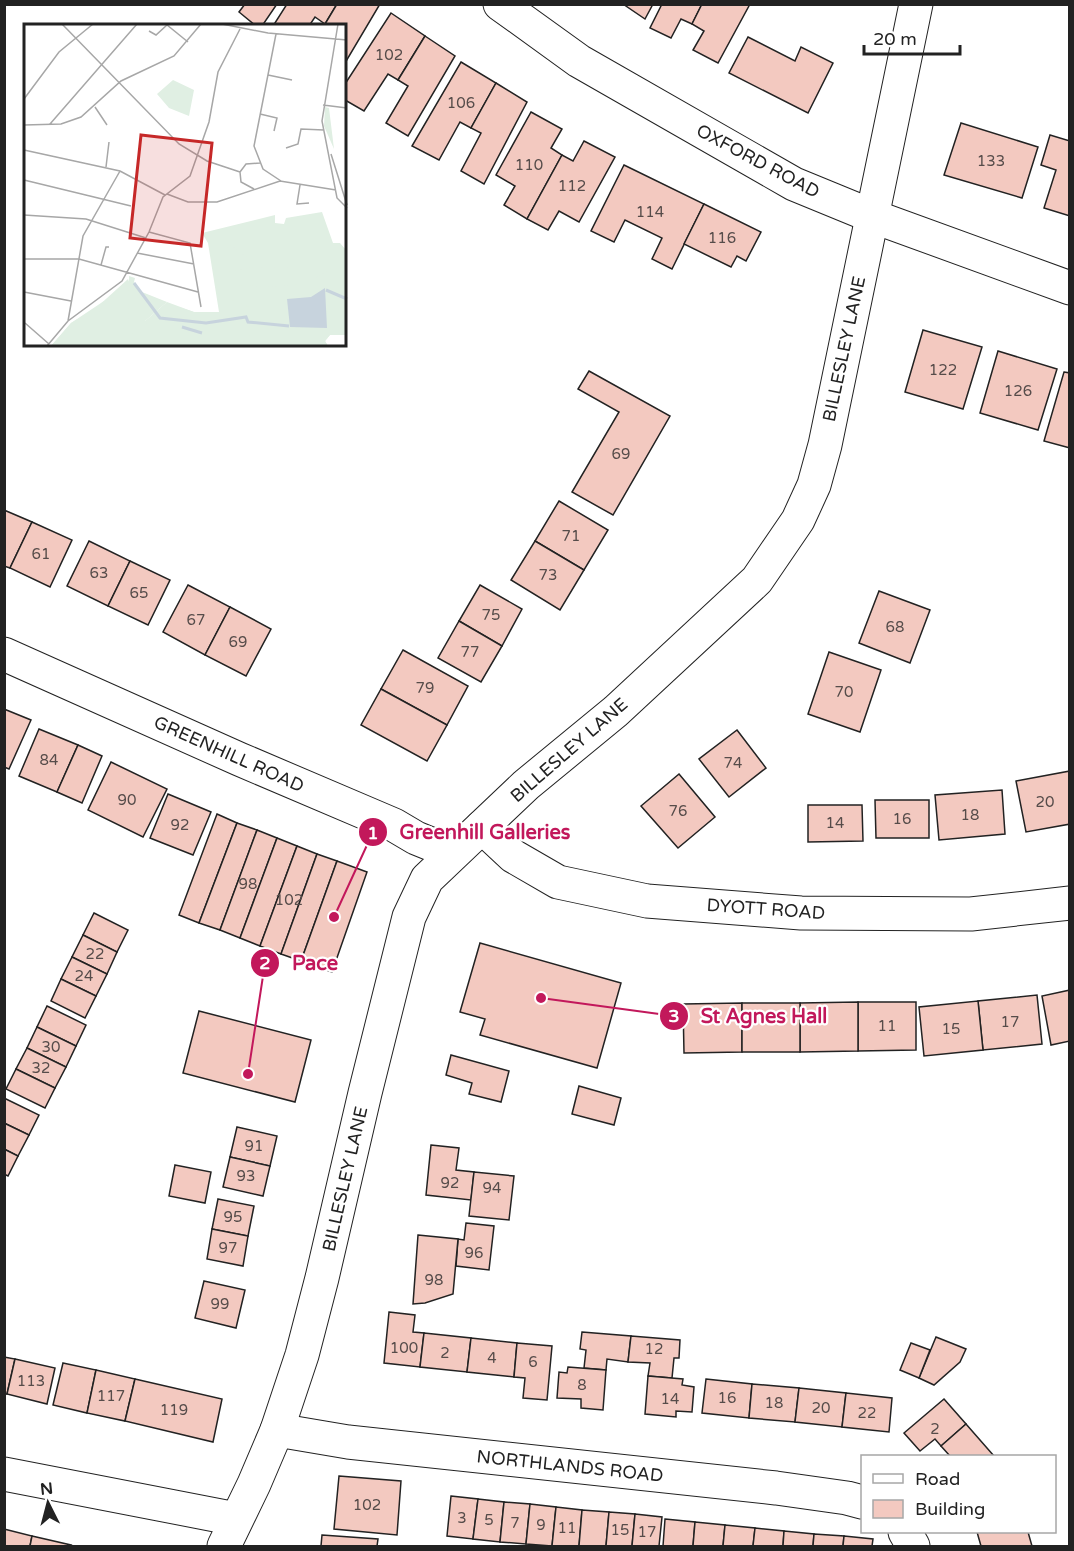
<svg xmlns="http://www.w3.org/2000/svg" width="1074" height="1551" font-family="'Varela Round',sans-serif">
	<rect width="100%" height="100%" fill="#fff"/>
	<g fill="#f3c9c0" stroke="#222" stroke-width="1.5">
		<path d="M245 4H277L262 26H256L239 12Z"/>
		<path d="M287 4H337L325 24 315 17 309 26H273Z"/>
		<path d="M337 4H380L345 63V26L325 24Z"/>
		<path d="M623 4H653L645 19Z"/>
		<path d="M662 4H702L692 24 681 19 671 38 650 28Z"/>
		<path d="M702 4H750L718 63 693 50 704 31 692 24Z"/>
		<path d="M391 13 425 36 398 80 388 74 364 111 345 100V84Z"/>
		<path d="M425 36 455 56 408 136 386 123 408 86 398 80Z"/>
		<path d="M748 37 795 61 801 47 833 63 808 113 729 73Z"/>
		<path d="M461 62 496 83 471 128 460 122 439 160 412 146Z"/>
		<path d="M496 83 527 102 484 184 461 171 481 133 471 128Z"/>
		<path d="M531 112 562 129 551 148 562 155 527 219 504 205 515 186 496 175Z"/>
		<path d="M961 123 1038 147 1022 198 944 175Z"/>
		<path d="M1050 135 1070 141V216L1044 208 1056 170 1041 165Z"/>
		<path d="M584 141 615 157 579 222 559 211 548 230 527 219 562 155 573 161Z"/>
		<path d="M624 165 704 204 672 269 652 259 662 238 625 220 614 242 591 231Z"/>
		<path d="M704 204 761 232 746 261 737 256 731 267 684 244Z"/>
		<path d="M923 330 982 347 963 409 905 392Z"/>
		<path d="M998 351 1057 369 1038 430 980 413Z"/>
		<path d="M589 371 670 416 613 515 572 492 619 412 578 389Z"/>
		<path d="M1064 372 1070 373V448L1044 441Z"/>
		<path d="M559 501 608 530 584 570 535 541Z"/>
		<path d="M4 510 32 522 10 568 4 566Z"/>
		<path d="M32 522 72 540 50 587 10 568Z"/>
		<path d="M89 541 130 561 108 606 67 586Z"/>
		<path d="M535 541 584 570 560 610 511 580Z"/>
		<path d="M130 561 170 580 148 625 108 606Z"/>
		<path d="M188 585 230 607 205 655 163 632Z"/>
		<path d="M480 585 522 609 502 646 459 621Z"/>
		<path d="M879 591 930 610 910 663 859 643Z"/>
		<path d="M230 607 271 629 246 676 205 655Z"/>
		<path d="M459 621 502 646 481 682 438 658Z"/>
		<path d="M403 650 468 686 447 725 381 689Z"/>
		<path d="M829 652 881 670 860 732 808 714Z"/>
		<path d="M381 689 447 725 427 761 361 725Z"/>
		<path d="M4 709 31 720 9 769 4 767Z"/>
		<path d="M39 729 78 745 57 792 19 776Z"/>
		<path d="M737 730 766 768 729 797 699 759Z"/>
		<path d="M78 745 102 756 82 803 57 792Z"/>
		<path d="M111 762 167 789 143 837 88 810Z"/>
		<path d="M1070 771V824L1026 832 1016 781Z"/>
		<path d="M679 774 715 817 678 848 641 806Z"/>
		<path d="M1002 790 1005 834 939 840 935 795Z"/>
		<path d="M168 794 211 812 193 855 150 838Z"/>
		<path d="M875 800H929V838H876Z"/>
		<path d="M808 805H862L863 841 808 842Z"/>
		<path d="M217 814 237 823 199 923 179 915Z"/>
		<path d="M237 823 257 830 220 930 199 923Z"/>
		<path d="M257 830 277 838 240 938 220 930Z"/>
		<path d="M277 838 297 846 260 946 240 938Z"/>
		<path d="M297 846 317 854 281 954 260 946Z"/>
		<path d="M317 854 337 861 301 961 281 954Z"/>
		<path d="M337 861 367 872 332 972 301 961Z"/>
		<path d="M94 913 128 930 117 952 83 935Z"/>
		<path d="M83 935 117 952 107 974 72 957Z"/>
		<path d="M480 943 621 983 597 1068 480 1035 485 1019 460 1012Z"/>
		<path d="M72 957 107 974 96 996 61 979Z"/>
		<path d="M61 979 96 996 85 1018 51 1001Z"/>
		<path d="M1070 990V1041L1051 1045 1042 996Z"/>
		<path d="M1037 995 1042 1044 983 1050 978 1001Z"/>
		<path d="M978 1001 983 1050 924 1056 919 1007Z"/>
		<path d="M858 1002H916V1050L858 1051Z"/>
		<path d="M858 1002V1051L800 1052V1003Z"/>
		<path d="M742 1003V1052L684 1053 683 1004Z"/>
		<rect x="742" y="1003" width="58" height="49"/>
		<path d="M47 1006 86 1025 76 1046 37 1027Z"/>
		<path d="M199 1011 311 1040 295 1102 183 1073Z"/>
		<path d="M37 1027 76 1046 66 1067 27 1048Z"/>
		<path d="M27 1048 66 1067 55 1088 16 1069Z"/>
		<path d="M451 1055 509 1071 501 1102 469 1094 472 1083 446 1075Z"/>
		<path d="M16 1069 55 1088 45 1108 6 1089Z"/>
		<path d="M579 1086 621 1098 614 1125 572 1114Z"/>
		<path d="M4 1098 39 1115 29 1135 4 1123Z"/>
		<path d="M4 1123 29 1135 18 1156 4 1149Z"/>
		<path d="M237 1127 277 1136 270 1166 230 1157Z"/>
		<path d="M431 1145 459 1148 456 1170 474 1172 471 1200 426 1195Z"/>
		<path d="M4 1149 18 1156 8 1176 4 1174Z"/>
		<path d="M230 1157 270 1166 263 1196 223 1187Z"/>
		<path d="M175 1165 211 1172 205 1203 169 1196Z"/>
		<path d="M474 1172 514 1176 509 1220 469 1216Z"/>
		<path d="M218 1199 254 1206 248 1236 212 1229Z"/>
		<path d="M466 1223 494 1226 489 1270 456 1266 458 1239 464 1240Z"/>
		<path d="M212 1229 248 1236 243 1266 207 1259Z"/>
		<path d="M418 1235 458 1239 453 1294 425 1303 413 1304Z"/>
		<path d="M204 1281 245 1290 236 1328 195 1318Z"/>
		<path d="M389 1312 415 1315 413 1332 424 1333 420 1367 384 1363Z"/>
		<path d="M582 1332 631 1336 628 1362 607 1359 606 1370 584 1368 586 1350 580 1349Z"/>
		<path d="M424 1333 471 1338 467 1372 420 1367Z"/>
		<path d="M631 1336 680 1340 679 1358H674L672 1378 648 1376 650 1363 628 1362Z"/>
		<path d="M936 1337 966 1349 960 1362 934 1385 919 1378Z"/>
		<path d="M471 1338 517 1343 514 1377 467 1372Z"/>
		<path d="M517 1343 552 1346 547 1400 523 1398 525 1378 514 1377Z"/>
		<path d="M911 1343 930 1350 919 1378 900 1370Z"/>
		<path d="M4 1357 15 1359 7 1394H4Z"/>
		<path d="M15 1359 55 1368 47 1404 7 1394Z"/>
		<path d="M63 1363 96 1370 87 1413 53 1405Z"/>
		<path d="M568 1367 606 1370 603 1410 581 1408V1399L557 1398 559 1372 567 1373Z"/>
		<path d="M96 1370 135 1379 125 1421 87 1413Z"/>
		<path d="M648 1376 683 1379 682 1385 694 1387 692 1412 676 1411V1417L645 1414Z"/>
		<path d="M135 1379 222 1399 213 1442 125 1421Z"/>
		<path d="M706 1379 752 1384 749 1418 702 1413Z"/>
		<path d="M752 1384 799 1388 795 1422 749 1418Z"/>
		<path d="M799 1388 846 1393 842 1427 795 1422Z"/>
		<path d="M846 1393 892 1398 889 1432 842 1427Z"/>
		<path d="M944 1399 966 1424 941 1446 935 1439 920 1451 904 1433Z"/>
		<path d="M966 1424 994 1456H950L941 1446Z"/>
		<path d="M339 1476 401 1481 397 1535 334 1529Z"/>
		<path d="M451 1496 478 1499 473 1539 447 1536Z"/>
		<path d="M478 1499 504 1502 500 1542 473 1539Z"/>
		<path d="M504 1502 530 1504 526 1544 500 1542Z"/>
		<path d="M530 1504 556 1507 552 1546 526 1544Z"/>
		<path d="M556 1507 582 1510 579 1546H552Z"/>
		<path d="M582 1510 609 1512 606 1546H579Z"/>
		<path d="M609 1512 635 1514 632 1546H606Z"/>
		<path d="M635 1514 662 1517 659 1546H632Z"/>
		<path d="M665 1519 695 1522 693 1546H663Z"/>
		<path d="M695 1522 725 1525 723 1546H693Z"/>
		<path d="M725 1525 755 1528 753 1546H723Z"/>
		<path d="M755 1528 784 1531 783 1546H753Z"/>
		<path d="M4 1529 32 1536 30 1546H4Z"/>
		<path d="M784 1531 814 1534 813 1546H783Z"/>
		<path d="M977 1532H1028L1032 1546H981Z"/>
		<path d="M814 1534 844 1536 843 1546H813Z"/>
		<path d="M322 1535 378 1539 377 1546H321Z"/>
		<path d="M32 1536 71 1545 70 1546H30Z"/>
		<path d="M844 1536 873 1539 872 1546H843Z"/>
	</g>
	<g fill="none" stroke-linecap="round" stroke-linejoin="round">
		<g stroke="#222" stroke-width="35">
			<g id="minor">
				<path d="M500 4 579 61 794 184 872 216 1070 288"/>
				<path d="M4 654 239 759 394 825 416 838 453 853"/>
				<path d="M482 827 513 856 558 882 647 901 801 913 971 914 1070 903"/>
				<path d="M277 1430 348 1442 776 1488 847 1498 862 1502"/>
				<path d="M4 1474 236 1519"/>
				<path d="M905 1532 913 1546"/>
				<path d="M224 1546 254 1484 277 1430 302 1355 322 1278 365 1093 409 917 427 879 526 785 616 711 757 580 798 520 814 485 825 445 916 4"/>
			</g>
		</g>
		<use href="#minor" stroke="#fff" stroke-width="33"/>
	</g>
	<g text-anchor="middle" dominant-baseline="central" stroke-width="4.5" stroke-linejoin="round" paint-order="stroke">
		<g font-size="15" fill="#564c4a">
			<text x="389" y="55">102</text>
			<text x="461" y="103">106</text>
			<text x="991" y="161">133</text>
			<text x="529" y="165">110</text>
			<text x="572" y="186">112</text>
			<text x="650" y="212">114</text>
			<text x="722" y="238">116</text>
			<text x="943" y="370">122</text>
			<text x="1018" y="391">126</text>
			<text x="621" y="454">69</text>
			<text x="571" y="536">71</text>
			<text x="41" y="554">61</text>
			<text x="99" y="573">63</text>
			<text x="548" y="575">73</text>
			<text x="139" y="593">65</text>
			<text x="491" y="615">75</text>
			<text x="196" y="620">67</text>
			<text x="895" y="627">68</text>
			<text x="238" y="642">69</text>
			<text x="470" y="652">77</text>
			<text x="425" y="688">79</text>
			<text x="844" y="692">70</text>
			<text x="49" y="760">84</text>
			<text x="733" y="763">74</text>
			<text x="127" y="800">90</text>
			<text x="1045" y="802">20</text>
			<text x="678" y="811">76</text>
			<text x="970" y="815">18</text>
			<text x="902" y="819">16</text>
			<text x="835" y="823">14</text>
			<text x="180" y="825">92</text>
			<text x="248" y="884">98</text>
			<text x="289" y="900">102</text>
			<text x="95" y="954">22</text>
			<text x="84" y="976">24</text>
			<text x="1010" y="1022">17</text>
			<text x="887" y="1026">11</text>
			<text x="951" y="1029">15</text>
			<text x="51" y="1047">30</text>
			<text x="41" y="1068">32</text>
			<text x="254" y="1146">91</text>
			<text x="246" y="1176">93</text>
			<text x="450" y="1183">92</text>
			<text x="492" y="1188">94</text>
			<text x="233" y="1217">95</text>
			<text x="228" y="1248">97</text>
			<text x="474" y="1253">96</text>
			<text x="434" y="1280">98</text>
			<text x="220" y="1304">99</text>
			<text x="404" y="1348">100</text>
			<text x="654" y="1349">12</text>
			<text x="445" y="1353">2</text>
			<text x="492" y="1358">4</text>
			<text x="533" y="1362">6</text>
			<text x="31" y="1381">113</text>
			<text x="582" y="1385">8</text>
			<text x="111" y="1396">117</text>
			<text x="727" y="1398">16</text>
			<text x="670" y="1399">14</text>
			<text x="774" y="1403">18</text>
			<text x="821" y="1408">20</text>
			<text x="174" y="1410">119</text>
			<text x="867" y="1413">22</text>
			<text x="935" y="1429">2</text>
			<text x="367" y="1505">102</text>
			<text x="462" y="1518">3</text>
			<text x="489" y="1520">5</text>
			<text x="515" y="1523">7</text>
			<text x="541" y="1525">9</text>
			<text x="567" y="1528">11</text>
			<text x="620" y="1530">15</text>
			<text x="647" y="1532">17</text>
		</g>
		<g font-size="18" fill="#222" stroke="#fff">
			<text transform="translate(758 161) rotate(28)">OXFORD ROAD</text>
			<text transform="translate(844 349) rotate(-78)">BILLESLEY LANE</text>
			<text transform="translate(569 750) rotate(-41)">BILLESLEY LANE</text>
			<text transform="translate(229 754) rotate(24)">GREENHILL ROAD</text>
			<text transform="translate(766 909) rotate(4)">DYOTT ROAD</text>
			<text transform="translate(345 1179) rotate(-77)">BILLESLEY LANE</text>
			<text transform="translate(570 1466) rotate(6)">NORTHLANDS ROAD</text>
		</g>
	</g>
	<g transform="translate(24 24)">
		<rect width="322" height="322" fill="#fff"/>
		<path d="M149 56 170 66 165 92 145 84 133 70ZM298 188 309 219H316L322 226V311H306L301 317 304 322H27L47 299 72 284 104 255 120 298 143 278 170 288H195L184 219 178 209 251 191V199L260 200 262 194Z" fill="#e0efe3"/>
		<path d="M301 83 305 84 310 125 300 102ZM205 220 224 234H265L272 240 268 244 231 243 203 248 199 236ZM318 244 322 247 319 302 322 311H306L301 317 304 322H206L226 316 225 283 208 276 212 261 251 263 273 260 287 273 265 275 266 303 303 304V268L295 269 292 254 306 245ZM105 264 127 309 155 283 170 288H195L198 306 146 303 128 313 119 308 103 310 73 322 104 301ZM80 277 75 290 43 322 38 317 27 322 47 299Z" fill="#e0efe3"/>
		<path d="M105 252 111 254 110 258 118 268 143 278 120 298 105 264Z" fill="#e0efe3"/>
		<path d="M301 264 303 304 266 303 263 275 287 273Z" fill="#c7d3dd"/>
		<path fill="none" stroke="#c7d3dd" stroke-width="3" d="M110 259 136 294 182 299 222 293 224 298 265 302M302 266 323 275M158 303 178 309"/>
		<path fill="none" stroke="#a7a7a7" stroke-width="1.5" d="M38 0 155 120 183 137 216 148M198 0 244 9 323 16M314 0 298 97 313 174 323 184M125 7 132 11 143 1 164 18M252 10 230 122 239 145 257 157M244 51 268 56M0 75 35 28 69 0M299 81 323 84M71 83 83 101M236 90 253 94 250 107M26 100 113 0M0 101 37 100 57 93 97 57 150 32 177 0M262 124 274 120 277 105 300 106M0 126 96 147 141 171M307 130 323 181M82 143 85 118M0 156 107 182M276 161 273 180 285 179M230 165 217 158 216 148 222 140 236 139M143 170 164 178H193L256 157 312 166M0 191 62 195 122 214M125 208 166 219 177 283M113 229 170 240M0 235H55L174 268M77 241 82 223H85M0 268 47 277M44 297 59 212 96 147M1 299 25 320M23 322 44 297 98 257 125 208 139 173 166 152 185 98 194 48 216 5"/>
		<path fill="#c62828" fill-opacity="0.15" stroke="#c62828" stroke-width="3" d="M117 111 188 119 177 222 106 214Z"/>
		<rect width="322" height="322" fill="none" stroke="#222" stroke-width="3"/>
	</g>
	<path fill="none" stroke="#c2185b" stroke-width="2" d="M334 917L373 832M248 1074L265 963M541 998L674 1016"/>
	<g fill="#c2185b" stroke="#fff" stroke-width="2">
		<circle cx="334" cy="917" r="6"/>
		<circle cx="248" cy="1074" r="6"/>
		<circle cx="541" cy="998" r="6"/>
		<circle cx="373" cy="832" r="15"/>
		<circle cx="265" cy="963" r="15"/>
		<circle cx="674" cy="1016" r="15"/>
	</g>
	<g font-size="18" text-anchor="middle" font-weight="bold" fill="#fff">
		<text x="373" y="839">1</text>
		<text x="265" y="969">2</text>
		<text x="674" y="1022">3</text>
	</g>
	<g font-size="20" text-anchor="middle" font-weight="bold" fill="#c2185b" stroke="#fff" stroke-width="4.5" stroke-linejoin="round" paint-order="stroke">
		<text x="485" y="839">Greenhill Galleries</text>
		<text x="315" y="970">Pace</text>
		<text x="764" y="1023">St Agnes Hall</text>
	</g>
	<rect width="1074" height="1551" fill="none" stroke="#222222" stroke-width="12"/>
	<rect x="861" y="1455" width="195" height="78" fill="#ffffff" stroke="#a7a7a7" stroke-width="1.5"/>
	<rect x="873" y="1474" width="30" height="9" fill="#ffffff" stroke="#a7a7a7" stroke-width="1.5"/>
	<text x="915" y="1485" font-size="18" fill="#222222">Road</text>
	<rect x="873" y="1500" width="30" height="18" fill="#f3c9c0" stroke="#a7a7a7" stroke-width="1.5"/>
	<text x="915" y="1515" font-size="18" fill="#222222">Building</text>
	<g transform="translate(48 1503) rotate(354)" stroke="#ffffff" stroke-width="4.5" paint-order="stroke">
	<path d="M0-4.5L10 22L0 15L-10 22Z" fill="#222222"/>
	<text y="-9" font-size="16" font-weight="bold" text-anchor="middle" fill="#222222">N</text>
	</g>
	<path d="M864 45v9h96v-9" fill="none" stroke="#222222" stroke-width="3"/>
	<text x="873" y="45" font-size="18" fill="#222222" stroke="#ffffff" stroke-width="4.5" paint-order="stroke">20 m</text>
</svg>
